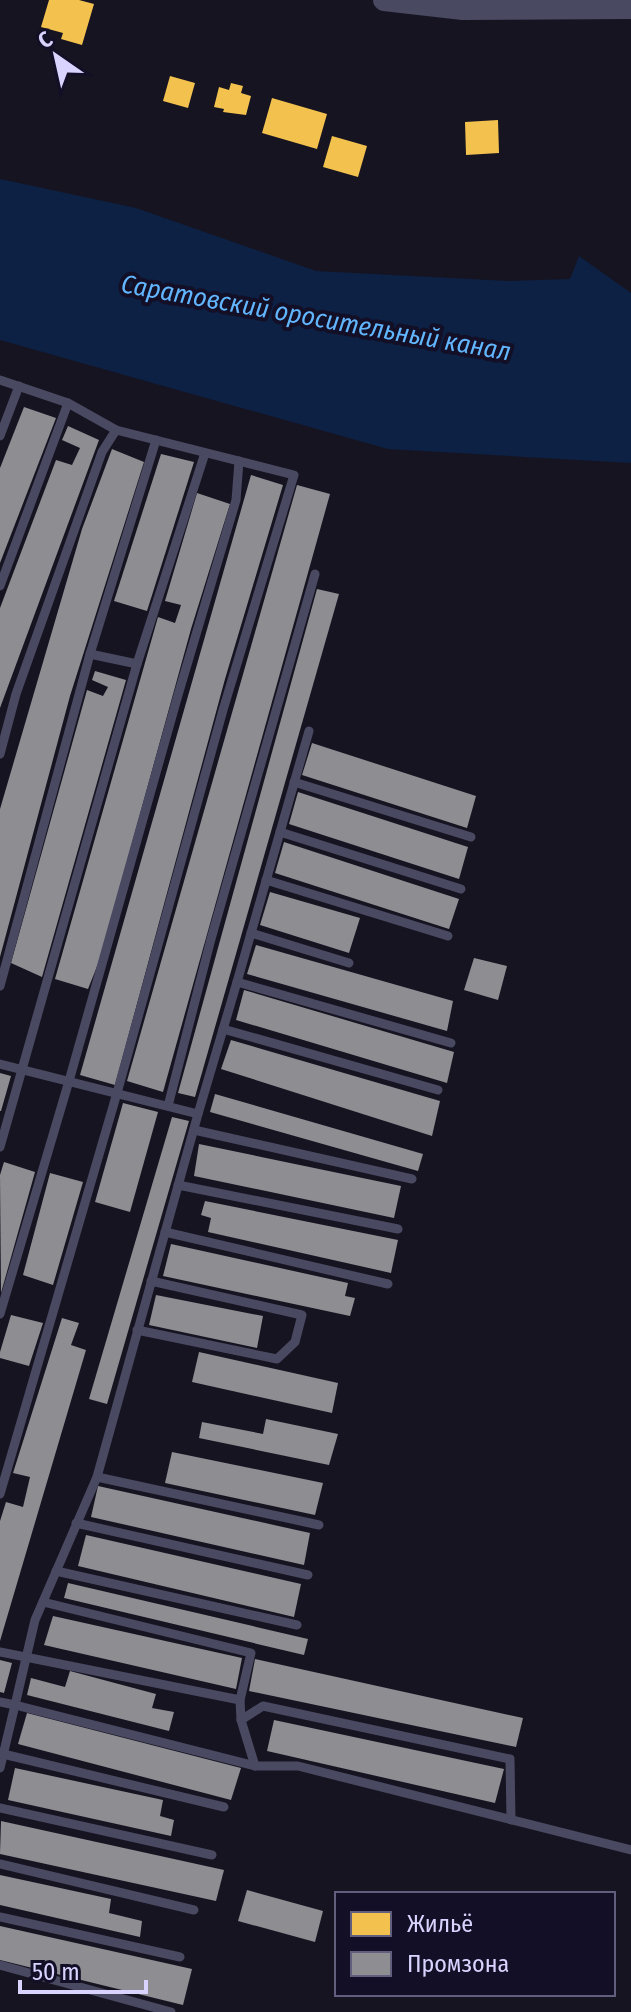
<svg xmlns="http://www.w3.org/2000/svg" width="631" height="2012" font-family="'Fira Sans Condensed',sans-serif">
	<rect width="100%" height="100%" fill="#161421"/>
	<path fill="#0d2144" d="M0 179 136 208 316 271 508 281 570 279 579 256 631 293V463L388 449 0 340Z"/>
	<g fill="#f2c14e">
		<path d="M49 0H79L94 4 82 45 61 39 63 33 41 27Z"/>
		<path d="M170 76 195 83 188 108 163 101Z"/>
		<path d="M231 83 243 86 241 93 251 96 246 115 223 112 224 109 214 107 219 87 229 90Z"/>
		<path d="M272 98 327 114 317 149 262 133Z"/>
		<path d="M498 120 499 153 466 155 465 122Z"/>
		<path d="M332 136 367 146 358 177 323 167Z"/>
	</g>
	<g fill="#8d8d92">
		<path d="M24 407 56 418 0 563V468Z"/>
		<path d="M68 426 99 440 0 708V608L56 460 72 465 80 448 62 440Z"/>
		<path d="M112 449 144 462 70 696 0 957V809L82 529Z"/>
		<path d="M161 454 194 462 147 611 114 601Z"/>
		<path d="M251 475 283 485 225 679 115 1085 80 1075Z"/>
		<path d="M297 485 330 494 163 1092 127 1081Z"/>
		<path d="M197 493 230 504 191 629 100 959 88 989 55 979 158 617 175 623 181 605 165 601Z"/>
		<path d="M317 589 339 594 195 1097 178 1093Z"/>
		<path d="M95 671 126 680 42 977 11 963 87 690 103 696 108 687 92 680Z"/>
		<path d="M312 743 476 796 467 828 302 775Z"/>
		<path d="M298 792 468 847 459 879 289 824Z"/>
		<path d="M284 842 459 899 449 929 275 873Z"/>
		<path d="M270 892 360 918 349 953 260 925Z"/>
		<path d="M256 945 453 1001 447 1031 247 974Z"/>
		<path d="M474 958 507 966 498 1000 464 990Z"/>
		<path d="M244 990 454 1052 447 1083 236 1020Z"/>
		<path d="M231 1040 440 1101 432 1136 221 1069Z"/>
		<path d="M0 1073 11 1076 1 1111H0Z"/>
		<path d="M215 1094 423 1154 418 1171 210 1112Z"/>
		<path d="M123 1103 158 1112 130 1212 95 1202Z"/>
		<path d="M172 1117 189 1121 107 1404 89 1399Z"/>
		<path d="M199 1144 401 1186 394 1218 194 1176Z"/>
		<path d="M4 1162 35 1172 1 1293 0 1175Z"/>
		<path d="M50 1173 83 1182 53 1285 23 1275Z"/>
		<path d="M205 1201 398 1240 391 1273 208 1232 211 1218 201 1215Z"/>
		<path d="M171 1244 348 1283 345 1296 355 1298 350 1316 163 1276Z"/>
		<path d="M156 1295 263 1316 257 1348 149 1325Z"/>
		<path d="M11 1315 43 1323 29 1366 0 1358V1352Z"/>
		<path d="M62 1318 79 1323 71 1345 86 1350 0 1641V1521L6 1502 23 1507 30 1477 13 1473Z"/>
		<path d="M199 1352 338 1383 332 1413 192 1382Z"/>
		<path d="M266 1419 338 1434 329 1465 199 1438 202 1422 263 1434Z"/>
		<path d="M172 1452 323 1483 315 1515 165 1483Z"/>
		<path d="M98 1486 310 1533 304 1565 91 1517Z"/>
		<path d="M86 1535 301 1584 294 1617 78 1566Z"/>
		<path d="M68 1583 308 1639 304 1655 64 1598Z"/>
		<path d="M53 1616 242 1658 236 1689 44 1645Z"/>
		<path d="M255 1659 523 1718 516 1747 249 1691Z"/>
		<path d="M0 1660 12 1663 4 1693 0 1692Z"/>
		<path d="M70 1671 156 1694 152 1708 174 1712 169 1731 27 1695 31 1678 65 1687Z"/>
		<path d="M27 1713 241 1768 231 1800 18 1744Z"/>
		<path d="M274 1720 504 1769 495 1803 267 1751Z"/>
		<path d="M15 1768 163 1800 160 1816 174 1820 171 1836 8 1800Z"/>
		<path d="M1 1821 224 1870 216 1901 0 1854Z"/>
		<path d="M0 1875 111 1899 109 1913 142 1921 140 1937 0 1905Z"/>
		<path d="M247 1890 323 1911 315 1942 238 1921Z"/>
		<path d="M0 1926 192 1969 183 2005 0 1960Z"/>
	</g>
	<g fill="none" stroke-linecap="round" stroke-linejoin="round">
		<g stroke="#4a4962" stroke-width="9">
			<path d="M0 380 68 403 116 430 294 475 223 710 117 1093 0 1494"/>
			<path d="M0 436 19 386"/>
			<path d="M0 586 68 403"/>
			<path d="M90 654 137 664"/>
			<path d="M0 754 16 694 102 452 116 430"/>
			<path d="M294 782 471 837"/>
			<path d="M280 832 461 889"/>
			<path d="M266 880 448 936"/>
			<path d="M251 933 349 963"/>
			<path d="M237 982 309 731"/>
			<path d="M0 986 90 654 156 440"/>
			<path d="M223 1029 438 1090"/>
			<path d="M451 1043 237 982 198 1114 97 1477 35 1620 15 1705 255 1766H298L631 1850"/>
			<path d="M0 1064 198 1114"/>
			<path d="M168 1106 211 939 315 574"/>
			<path d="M194 1130 412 1179"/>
			<path d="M0 1147 137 664 205 453"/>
			<path d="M178 1185 398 1229"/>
			<path d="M165 1232 388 1284"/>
			<path d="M0 1314 69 1081 178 695 236 500 239 461"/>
			<path d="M137 1330 277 1359 295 1342 302 1315 151 1281"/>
			<path d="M97 1477 319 1525"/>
			<path d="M76 1523 308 1575"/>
			<path d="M56 1571 297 1625"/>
			<path d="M43 1602 251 1653 240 1700"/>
			<path d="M0 1652 240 1700 241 1720 255 1766"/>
			<path d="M0 1702 15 1705 0 1768"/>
			<path d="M241 1720 263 1706 510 1759 511 1820"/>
			<path d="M3 1754 224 1807"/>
			<path d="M0 1808 212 1855"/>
			<path d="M0 1864 194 1910"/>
			<path d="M0 1917 180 1957"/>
			<path d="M0 1965 171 2012"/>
		</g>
		<path stroke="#4a4962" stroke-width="22" d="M384 0 463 9 631 8"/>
	</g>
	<g text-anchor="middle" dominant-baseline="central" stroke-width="8" stroke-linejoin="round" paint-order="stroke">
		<g font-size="26" font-style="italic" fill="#62b6ff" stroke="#130f26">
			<text transform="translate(316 318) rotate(10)">Саратовский оросительный канал</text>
		</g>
	</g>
	<rect x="335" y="1892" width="280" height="104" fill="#130f26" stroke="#625e7d" stroke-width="2"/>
	<rect x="351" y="1912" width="40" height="24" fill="#f2c14e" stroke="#625e7d" stroke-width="2"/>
	<text x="407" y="1932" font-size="24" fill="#d9d4ff">Жильё</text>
	<rect x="351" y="1952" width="40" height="24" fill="#8d8d92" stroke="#625e7d" stroke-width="2"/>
	<text x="407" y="1972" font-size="24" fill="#d9d4ff">Промзона</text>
	<g transform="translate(56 56) rotate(326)" stroke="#130f26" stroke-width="6" paint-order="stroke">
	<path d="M0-6L14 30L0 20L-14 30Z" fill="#d9d4ff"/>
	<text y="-12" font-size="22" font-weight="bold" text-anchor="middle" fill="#d9d4ff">С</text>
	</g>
	<path d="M20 1980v12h126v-12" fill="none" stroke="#d9d4ff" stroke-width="4"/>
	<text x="32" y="1980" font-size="24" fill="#d9d4ff" stroke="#130f26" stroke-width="6" paint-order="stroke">50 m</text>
</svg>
